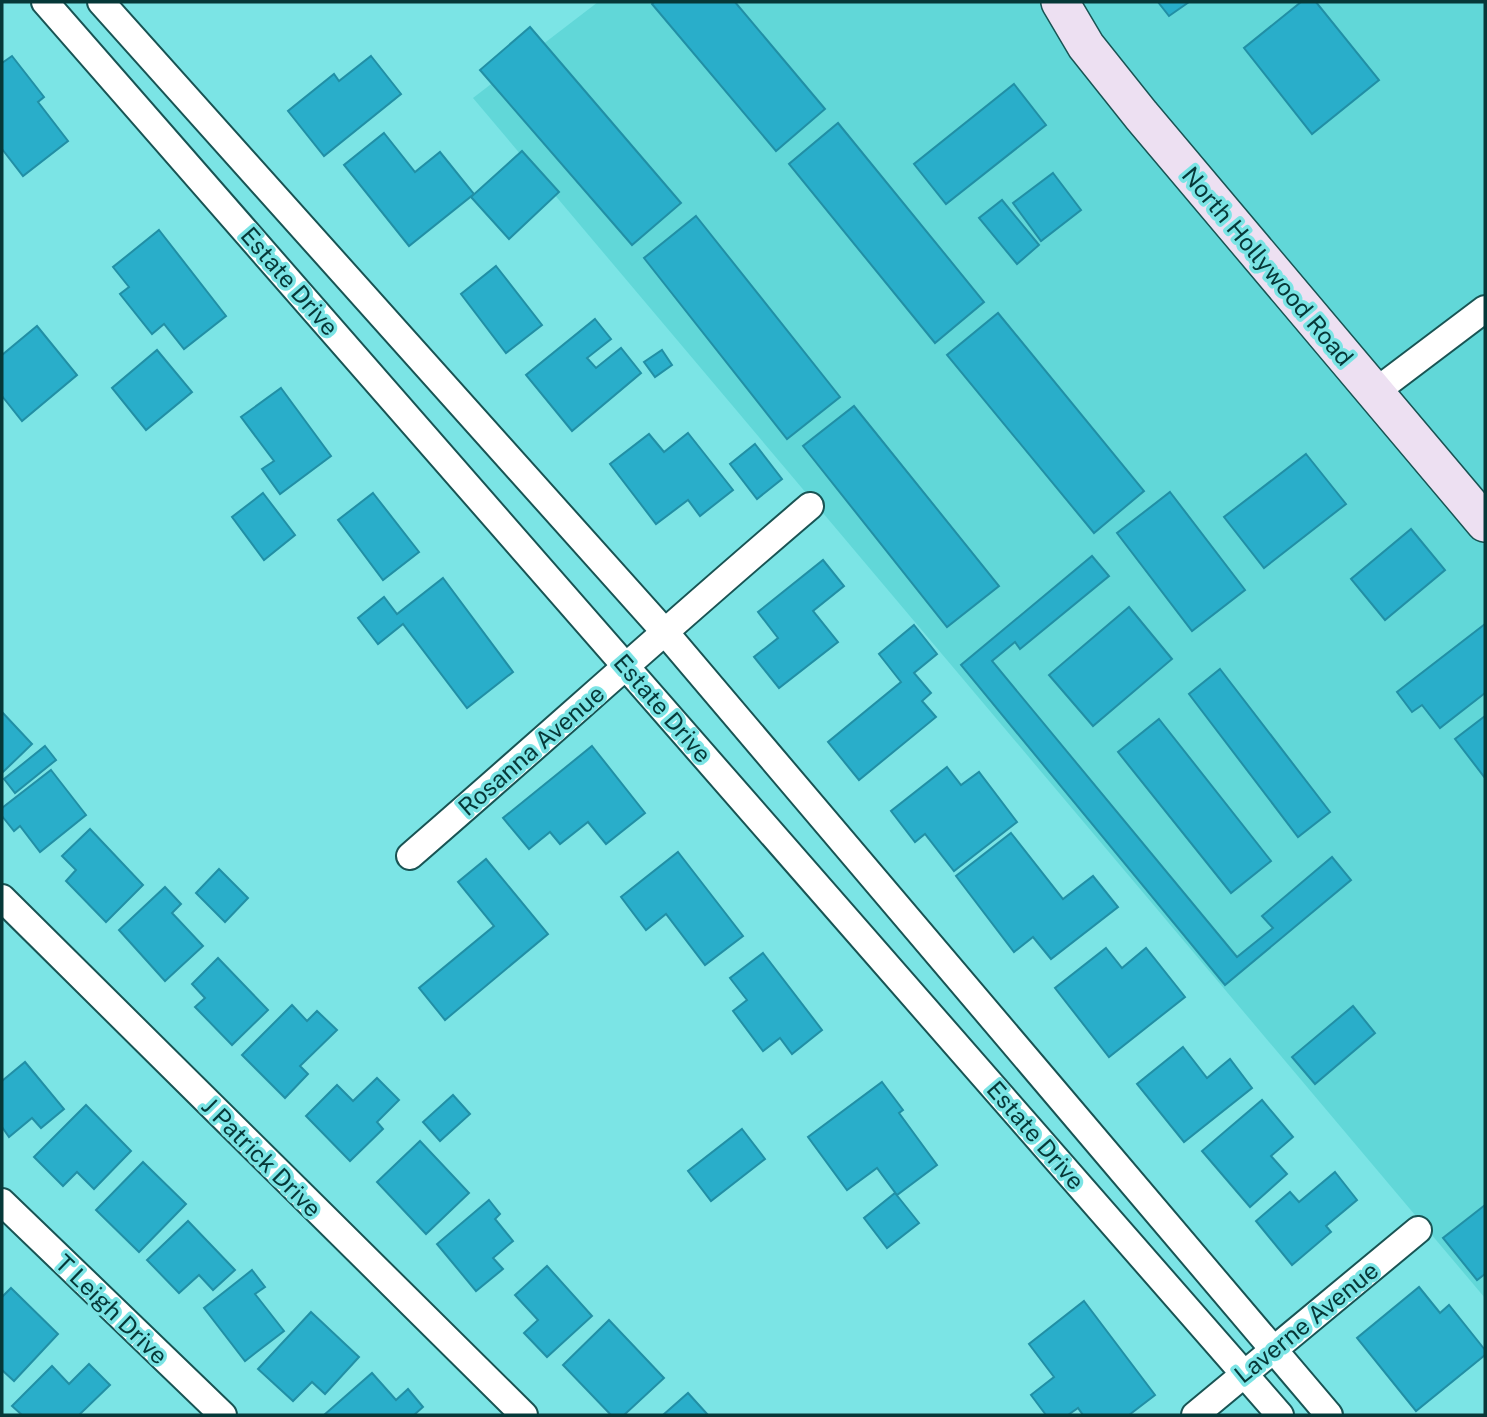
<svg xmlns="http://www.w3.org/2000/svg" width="1487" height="1417" font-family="'Public Sans',sans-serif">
	<rect width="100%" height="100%" fill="#7be4e5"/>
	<path fill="#61d7d8" d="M598 2H1485V1298L473 98Z"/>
	<g fill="#29aeca" stroke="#218fa5" stroke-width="2">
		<path d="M654 2H735L825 109 776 151 652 4Z"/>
		<path d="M1158 2H1189L1169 16Z"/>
		<path d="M1301 2H1316L1379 80 1312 134 1244 48Z"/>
		<path d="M530 27 681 203 632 245 480 70Z"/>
		<path d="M12 56 44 97 38 102 68 141 23 176 2 149V63Z"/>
		<path d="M371 56 401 94 324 156 288 111 334 74 339 81Z"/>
		<path d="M1014 84 1046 125 946 204 914 164Z"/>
		<path d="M838 123 984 302 935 343 789 164Z"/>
		<path d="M384 133 415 172 440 152 474 194 409 246 344 165Z"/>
		<path d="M522 151 559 192 509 239 471 197Z"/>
		<path d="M1053 173 1081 210 1041 241 1013 203Z"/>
		<path d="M1002 200 1039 245 1017 264 979 218Z"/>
		<path d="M696 216 840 397 787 439 644 258Z"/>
		<path d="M159 230 226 316 184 349 164 324 152 334 120 294 129 287 113 267Z"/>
		<path d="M496 266 542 325 506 353 461 294Z"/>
		<path d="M998 313 1144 491 1094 533 947 355Z"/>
		<path d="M595 319 611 339 587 358 596 368 621 348 641 373 572 431 526 375Z"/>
		<path d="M37 326 77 375 22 421 2 396V355Z"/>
		<path d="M157 350 192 392 146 430 112 388Z"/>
		<path d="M662 350 672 365 655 377 644 362Z"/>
		<path d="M281 388 331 456 280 494 262 469 274 461 241 417Z"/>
		<path d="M854 406 999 586 947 627 803 446Z"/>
		<path d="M688 433 733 490 700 516 688 500 656 524 610 464 649 434 664 452Z"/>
		<path d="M755 444 782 479 757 499 730 464Z"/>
		<path d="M1306 454 1346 504 1264 568 1224 517Z"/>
		<path d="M1170 492 1245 590 1192 631 1117 533Z"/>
		<path d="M263 493 295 535 264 560 232 517Z"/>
		<path d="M373 493 419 552 383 580 338 520Z"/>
		<path d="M1411 529 1445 570 1385 620 1351 579Z"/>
		<path d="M1092 556 1109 576 1020 649 1015 642 992 661 1237 957 1273 928 1262 916 1332 857 1351 880 1225 985 961 665Z"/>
		<path d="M823 560 844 586 813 611 838 642 779 688 754 657 778 638 758 612Z"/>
		<path d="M443 578 513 672 467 708 403 624 378 644 358 618 384 597 397 614Z"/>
		<path d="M1129 607 1172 659 1093 726 1049 675Z"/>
		<path d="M1485 624V693L1440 728 1422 705 1412 712 1397 692Z"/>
		<path d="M914 625 937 654 914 673 931 693 922 701 936 717 859 780 828 742 901 682 879 654Z"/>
		<path d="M1220 669 1330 812 1298 837 1189 694Z"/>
		<path d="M2 712 32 744 2 773Z"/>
		<path d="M1485 716V778L1455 739Z"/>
		<path d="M1159 719 1271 861 1231 893 1118 752Z"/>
		<path d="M45 746 56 760 15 793 4 779Z"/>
		<path d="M592 746 645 813 606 844 588 822 560 844 550 832 529 849 503 818Z"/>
		<path d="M947 767 961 785 979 772 1017 822 954 871 925 834 915 842 891 811Z"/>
		<path d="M51 770 86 815 40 852 20 826 14 831 2 816V808Z"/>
		<path d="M90 829 143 885 106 922 66 881 76 870 62 856Z"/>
		<path d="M1011 833 1063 899 1093 876 1118 907 1051 959 1033 937 1014 952 956 876Z"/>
		<path d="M678 852 743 936 705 965 666 914 646 930 621 897Z"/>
		<path d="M486 859 548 934 445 1020 419 988 494 926 458 882Z"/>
		<path d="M219 869 248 898 225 922 196 893Z"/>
		<path d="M165 887 181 904 172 913 203 946 165 981 119 930Z"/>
		<path d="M1106 948 1122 968 1146 948 1185 997 1109 1057 1055 988Z"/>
		<path d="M763 953 822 1030 792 1054 780 1038 763 1051 733 1011 747 1000 730 978Z"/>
		<path d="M218 958 268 1010 232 1045 195 1007 205 998 192 984Z"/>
		<path d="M292 1005 307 1021 317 1011 337 1030 300 1066 308 1074 285 1098 242 1055Z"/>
		<path d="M1353 1006 1375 1033 1315 1084 1292 1057Z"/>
		<path d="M1183 1047 1207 1078 1230 1059 1252 1088 1184 1142 1137 1084Z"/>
		<path d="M25 1062 64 1109 41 1128 32 1118 9 1137 2 1127V1081Z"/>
		<path d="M377 1078 399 1100 377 1122 383 1129 350 1161 306 1116 337 1085 353 1101Z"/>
		<path d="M882 1082 903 1110 899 1113 937 1165 897 1195 877 1168 847 1190 808 1137Z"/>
		<path d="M453 1095 470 1114 440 1141 423 1122Z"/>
		<path d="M1262 1100 1293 1137 1271 1156 1287 1174 1250 1207 1202 1151Z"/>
		<path d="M86 1105 131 1151 94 1189 77 1172 63 1186 34 1157Z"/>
		<path d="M742 1129 765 1159 711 1201 688 1171Z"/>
		<path d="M420 1141 469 1193 426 1234 377 1182Z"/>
		<path d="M143 1162 186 1204 139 1252 96 1210Z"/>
		<path d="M1335 1172 1357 1200 1326 1226 1331 1232 1292 1265 1256 1221 1290 1192 1299 1202Z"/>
		<path d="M895 1193 919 1223 887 1248 864 1218Z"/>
		<path d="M489 1200 500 1214 495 1219 513 1241 493 1258 503 1269 476 1291 437 1244Z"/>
		<path d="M1485 1205V1274L1477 1280 1443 1238Z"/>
		<path d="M188 1221 235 1270 213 1290 199 1275 179 1293 147 1260Z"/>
		<path d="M547 1266 592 1316 547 1357 524 1333 538 1320 515 1295Z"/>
		<path d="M252 1270 265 1287 255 1294 284 1331 245 1361 204 1308Z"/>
		<path d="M1419 1287 1440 1313 1449 1305 1485 1350V1355L1416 1411 1357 1338Z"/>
		<path d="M11 1288 58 1334 14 1381 2 1370V1297Z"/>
		<path d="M1084 1301 1155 1395 1129 1415H1083L1078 1408 1068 1415H1046L1031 1395 1054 1377 1029 1344Z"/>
		<path d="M311 1312 359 1357 325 1394 312 1382 293 1401 258 1369Z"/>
		<path d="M609 1320 664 1378 624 1415H611L563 1365Z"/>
		<path d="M89 1364 110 1385 79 1415H22L12 1406 52 1366 69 1384Z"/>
		<path d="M372 1373 396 1400 408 1389 423 1407 414 1415H324Z"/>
		<path d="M688 1393 708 1415H663Z"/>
	</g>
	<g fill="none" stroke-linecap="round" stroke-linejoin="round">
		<g stroke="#195454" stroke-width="30">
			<g id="street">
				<path d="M45 2 1280 1415"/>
				<path d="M101 2 664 631 1329 1415"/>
				<path d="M1375 392 1485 309"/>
				<path d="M410 856C544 740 675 621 810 506"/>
				<path d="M2 898 524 1415"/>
				<path d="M2 1202 223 1415"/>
				<path d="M1195 1415 1418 1230"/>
			</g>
		</g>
		<g stroke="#195454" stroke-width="40">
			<path id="secondary" d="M1060 2 1086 46 1141 115 1485 523"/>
		</g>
		<use href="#street" stroke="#fff" stroke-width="26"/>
		<use href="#secondary" stroke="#ede0f2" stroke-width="37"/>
	</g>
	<g text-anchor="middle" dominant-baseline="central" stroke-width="7" stroke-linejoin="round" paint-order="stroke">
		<g font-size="24" fill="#063838" stroke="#7be4e5">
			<text transform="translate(1268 266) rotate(50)">North Hollywood Road</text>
			<text transform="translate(290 281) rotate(49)">Estate Drive</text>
			<text transform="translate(663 708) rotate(49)">Estate Drive</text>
			<text transform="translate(531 750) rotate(-41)">Rosanna Avenue</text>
			<text transform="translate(1036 1135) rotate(49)">Estate Drive</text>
			<text transform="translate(262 1157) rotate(45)">J Patrick Drive</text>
			<text transform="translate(112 1309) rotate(44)">T Leigh Drive</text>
			<text transform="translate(1306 1322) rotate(-39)">Laverne Avenue</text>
		</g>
	</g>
	<rect width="1487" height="1417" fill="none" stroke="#063838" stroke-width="7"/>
</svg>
